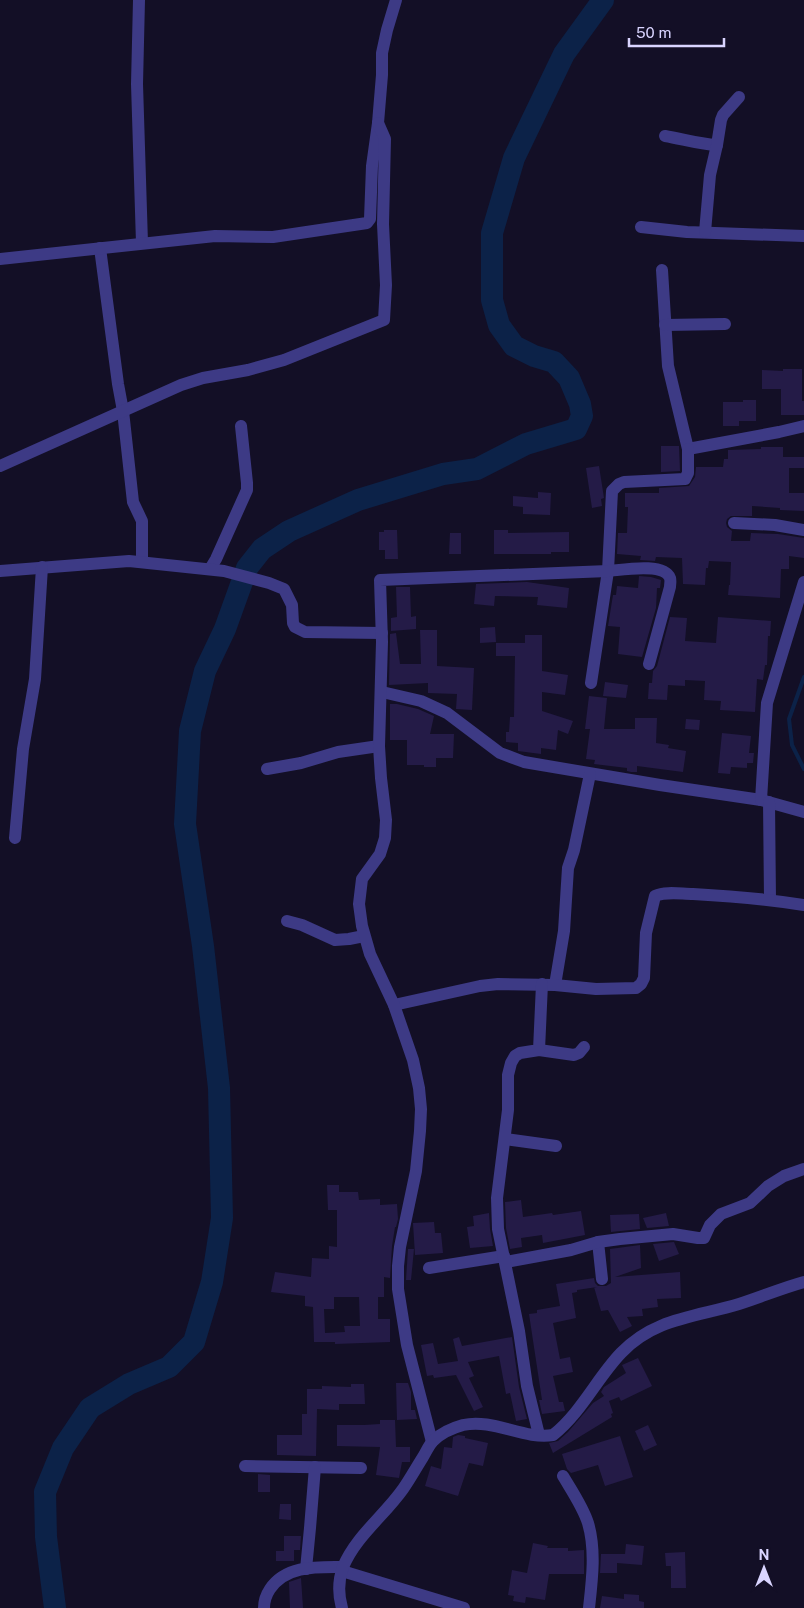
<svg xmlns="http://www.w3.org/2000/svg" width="804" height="1608" font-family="'Public Sans',sans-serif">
	<rect width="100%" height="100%" fill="#130f26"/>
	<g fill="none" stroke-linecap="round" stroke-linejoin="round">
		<path stroke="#0c2248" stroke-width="4" d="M804 677 789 719 792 745 804 769"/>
		<path stroke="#0c2248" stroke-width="22" d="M55 1608 46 1537 45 1492 63 1448 90 1408 129 1384 169 1367 194 1342 212 1282 222 1218 219 1088 203 946 185 824 190 731 205 671 225 629 247 568 262 549 289 531 358 500 443 474 477 469 526 444 576 429 582 416 580 404 569 378 554 362 534 356 514 346 499 325 492 300V233L514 158 564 54 603 0"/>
	</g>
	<g fill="#241b47" fill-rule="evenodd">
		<path d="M783 369H802V401H804V415H781V389H762V370L783 371Z"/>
		<path d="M743 400H756V421H739V426H723V402H743Z"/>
		<path d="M661 446H679L680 471 661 472Z"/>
		<path d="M761 447H783V457H804V468H789V493H804V511L780 510V508L752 506V516H731L727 519 726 523 727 527 732 531 731 541H750L751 533 778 534 804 538V558L789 556V569H781L780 598 728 595 729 585H730L731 562 709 561 708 568H706L705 585 683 584 682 558 656 557 655 561 640 560 641 556 617 554 618 533H627L628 507H625V493H659V488L689 486 695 477 696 467H723L724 459H728V450L761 449Z"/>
		<path d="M599 466 604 498 601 499 602 506 592 508 586 468Z"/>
		<path d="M538 492 551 493 550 515 523 514V507L513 506V496L538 498Z"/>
		<path d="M384 530H397L398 559H385V550H379V532H384Z"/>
		<path d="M494 530H508V533L569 532V552H551V554H494Z"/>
		<path d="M450 533H461V554H449Z"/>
		<path d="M639 576 651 577 661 580 660 588H657L656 608 642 657 618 654 620 627 608 626 613 595H616L617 586 638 588Z"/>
		<path d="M527 582 569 588 567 608 537 605 538 597 495 596 494 606 474 604 476 584Z"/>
		<path d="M396 587H410L411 617 416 616V629L391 631V618L397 617Z"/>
		<path d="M670 617 687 618 685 641 716 643 718 617 771 621 770 636H768L767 665H765L763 680 757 679 755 712 720 710 721 701 704 700 705 681 685 680V686L668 685 667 700 648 699 649 683H652L653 671 657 666Z"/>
		<path d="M495 627 496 642 480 643V628Z"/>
		<path d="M420 630H437V666L474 668 472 710 456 709 457 694 428 693V683L389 685 390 634 396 633 400 664H421Z"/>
		<path d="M525 635H542V671L568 675 565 695 542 692V711L573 721 568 734 558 730 556 750 541 748V754L518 751V743L506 742V732H509L510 717H514L515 656H496V643H525Z"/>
		<path d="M605 682 628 685 626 698 603 696Z"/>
		<path d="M589 696 607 698 604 729H635V718H657L656 743 669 745 668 748 686 751 683 772 637 766V772H631L627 771V768L594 764 595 760 586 759 590 729H585Z"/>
		<path d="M390 704H397L418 709 434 716 430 734H454L453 758H436V767H424V765H407V740H390Z"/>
		<path d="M686 719 700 720 699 730 685 729Z"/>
		<path d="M722 733 751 736 749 753H754L753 763H747V768L731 767 730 774 718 773Z"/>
		<path d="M327 1185H339V1192H358L359 1200 380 1199V1205L397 1204 398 1219 396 1227H395L392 1246 390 1278 384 1277V1297H378V1319H390V1342L335 1344V1342H314L313 1307 305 1306V1296L271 1292 275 1272 311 1277 312 1258 329 1259V1246L337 1247V1210H328ZM334 1297H359L360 1326H344L345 1332 325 1333 324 1309H334Z"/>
		<path d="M521 1200 523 1217 552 1213 553 1215 581 1211 585 1235 543 1243 542 1235 521 1238 522 1247 510 1249 506 1228 505 1202Z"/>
		<path d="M489 1213 490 1229 493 1246 470 1248 467 1227 474 1226 473 1216Z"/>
		<path d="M666 1213 669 1226 647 1228 643 1218Z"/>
		<path d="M639 1214 640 1229 611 1232 610 1215Z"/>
		<path d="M434 1222 435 1233H441L443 1253 415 1255 413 1223Z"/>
		<path d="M674 1242 679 1254 659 1261 653 1244Z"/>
		<path d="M640 1245 641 1268 615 1277 680 1272 681 1298 657 1299 658 1307 642 1309 643 1316 627 1317 632 1326 620 1332 608 1310 601 1311 594 1287H597L577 1290V1292L572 1293 576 1318 553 1323 560 1359 570 1357 573 1372 553 1376 559 1402H563L565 1411 542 1414 539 1400H542L529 1314 537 1313V1310L560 1306 556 1284 594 1278 595 1283 598 1286H606L611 1283 610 1249Z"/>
		<path d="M408 1249H414L411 1280H406Z"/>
		<path d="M459 1337 462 1346 512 1337 519 1387 527 1419 516 1421 510 1393 506 1394 499 1356 468 1362 474 1376 469 1378 483 1407 474 1411 456 1375 434 1378 433 1375 427 1376 421 1345 433 1343 438 1364 458 1361 453 1339Z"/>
		<path d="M638 1358 652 1386 621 1401 619 1397 609 1401 613 1413 611 1414 612 1417 553 1453 549 1443 558 1441 568 1432 593 1403 604 1396 601 1392 604 1387 626 1373 622 1365Z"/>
		<path d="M396 1383H408L411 1392V1410H415L417 1419 397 1420Z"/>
		<path d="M351 1384H364L365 1404H339V1410L317 1409 316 1456 277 1455V1435H302V1414H307V1389H322V1386L351 1387Z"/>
		<path d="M380 1420H395L396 1447H410V1462H402L399 1478 376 1475 380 1447 337 1446V1425H364L380 1424Z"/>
		<path d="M648 1425 657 1445 644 1451 635 1431Z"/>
		<path d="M458 1435 465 1436V1438L488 1443 483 1466 469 1463 458 1496 425 1486 431 1466 441 1469 444 1447 452 1448 453 1437Z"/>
		<path d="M620 1436 633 1477 605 1486 598 1465 571 1473 567 1469 562 1454Z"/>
		<path d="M258 1474 270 1475V1492H258Z"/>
		<path d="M280 1504H291V1520L279 1519Z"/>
		<path d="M284 1536H301L300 1550H294V1561H276V1551H284Z"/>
		<path d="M533 1543 548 1546 547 1548H568V1551L584 1550V1574H549L545 1600 526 1597 525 1603 513 1601 514 1596 508 1595 512 1570 527 1573Z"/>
		<path d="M626 1544 644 1546 642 1565 617 1563V1573H600L601 1554H625Z"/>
		<path d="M685 1552 686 1588H671V1566H666L665 1553Z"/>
		<path d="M301 1578 303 1608H290L289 1582Z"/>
		<path d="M624 1594 639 1595V1601L644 1602V1608H600L602 1596 624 1599Z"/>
	</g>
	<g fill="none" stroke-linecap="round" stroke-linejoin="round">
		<g stroke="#3d3a85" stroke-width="12">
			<path d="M139 0 137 84 142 243"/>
			<path d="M665 136C683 139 698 144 717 145"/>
			<path d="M641 227 687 232 804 236"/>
			<path d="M705 232 710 175 717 145 721 120 723 115 739 97"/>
			<path d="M100 248 118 384 123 411 133 502 142 521V562"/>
			<path d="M0 259 215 236 273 237 367 223 370 219 372 166 378 123 382 75V53L387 30 396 0"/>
			<path d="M662 270 668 366 688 449 779 432 804 426"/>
			<path d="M665 325 725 324"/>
			<path d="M0 466 181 385 203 378 248 370 284 360 384 320 386 285 383 224 385 139 378 123"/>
			<path d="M734 523 775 525 804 530"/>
			<path d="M210 569 216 559 247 490V483L241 426"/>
			<path d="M0 571 129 561 224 571 269 583 284 589 292 605 293 623 295 627 305 632 382 633"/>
			<path d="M591 683 608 571 612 491 619 484 624 482 685 479 688 473V449"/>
			<path d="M382 692 421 701 447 713 500 753 524 762 660 785 761 800 804 812"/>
			<path d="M267 769 301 763 338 752 379 746"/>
			<path d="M761 800 767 703 804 582"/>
			<path d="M769 802 770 900"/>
			<path d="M15 838 23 749 35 679 42 567"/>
			<path d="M287 921 302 925 335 940 349 939 364 936"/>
			<path d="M555 985 564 931 568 868 574 850 590 774"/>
			<path d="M394 1005 480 986 498 984 555 985 596 989 636 988 641 984 644 978 646 933 655 896C666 891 681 894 693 894 730 896 767 899 804 905"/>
			<path d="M539 1050 574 1055 579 1053 584 1047"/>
			<path d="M505 1139 556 1146"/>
			<path d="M598 1242 602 1279"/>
			<path d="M506 1262 571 1250 598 1242 620 1239 673 1234 698 1238H704L710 1225 721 1214 750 1203 768 1186 784 1176 804 1169"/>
			<path d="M429 1268 504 1256"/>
			<path d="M539 1435 527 1386 519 1331 498 1229 497 1198 508 1110V1075L511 1063 515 1056 520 1053 539 1050 542 984"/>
			<path d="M432 1442 407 1345 398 1289V1266L400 1247 416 1171 420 1131 421 1109 419 1088 413 1060 394 1005 370 954 362 926 359 904 362 879 380 854 385 838 386 820 381 778 379 746 382 642 380 580 608 571C622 570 664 562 670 578 671 581 670 584 670 587L649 664"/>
			<path d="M245 1466 361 1468"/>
			<path d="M563 1476C572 1491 583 1507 588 1523 596 1550 592 1581 589 1608"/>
			<path d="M306 1569 310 1528 315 1467"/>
			<path d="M342 1571 464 1608"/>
			<path d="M264 1608C264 1601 266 1595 270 1589 286 1565 317 1567 343 1567"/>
			<path d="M342 1608C338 1594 338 1581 343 1567 356 1536 384 1516 403 1489 410 1479 416 1468 423 1457 426 1452 429 1445 433 1441 441 1433 452 1428 463 1425 493 1418 524 1440 553 1435 581 1413 597 1378 621 1353 654 1318 696 1317 739 1304 761 1297 782 1288 804 1282"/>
		</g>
	</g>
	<g transform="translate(764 1568)" stroke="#130f26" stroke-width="4" paint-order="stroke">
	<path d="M0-4L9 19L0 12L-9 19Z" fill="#d9d4ff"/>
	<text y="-8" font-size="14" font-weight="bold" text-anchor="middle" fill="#d9d4ff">N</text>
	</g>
	<path d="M629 38v8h95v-8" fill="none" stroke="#d9d4ff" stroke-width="2.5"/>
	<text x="636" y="38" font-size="15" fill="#d9d4ff" stroke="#130f26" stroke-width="4" paint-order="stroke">50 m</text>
</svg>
